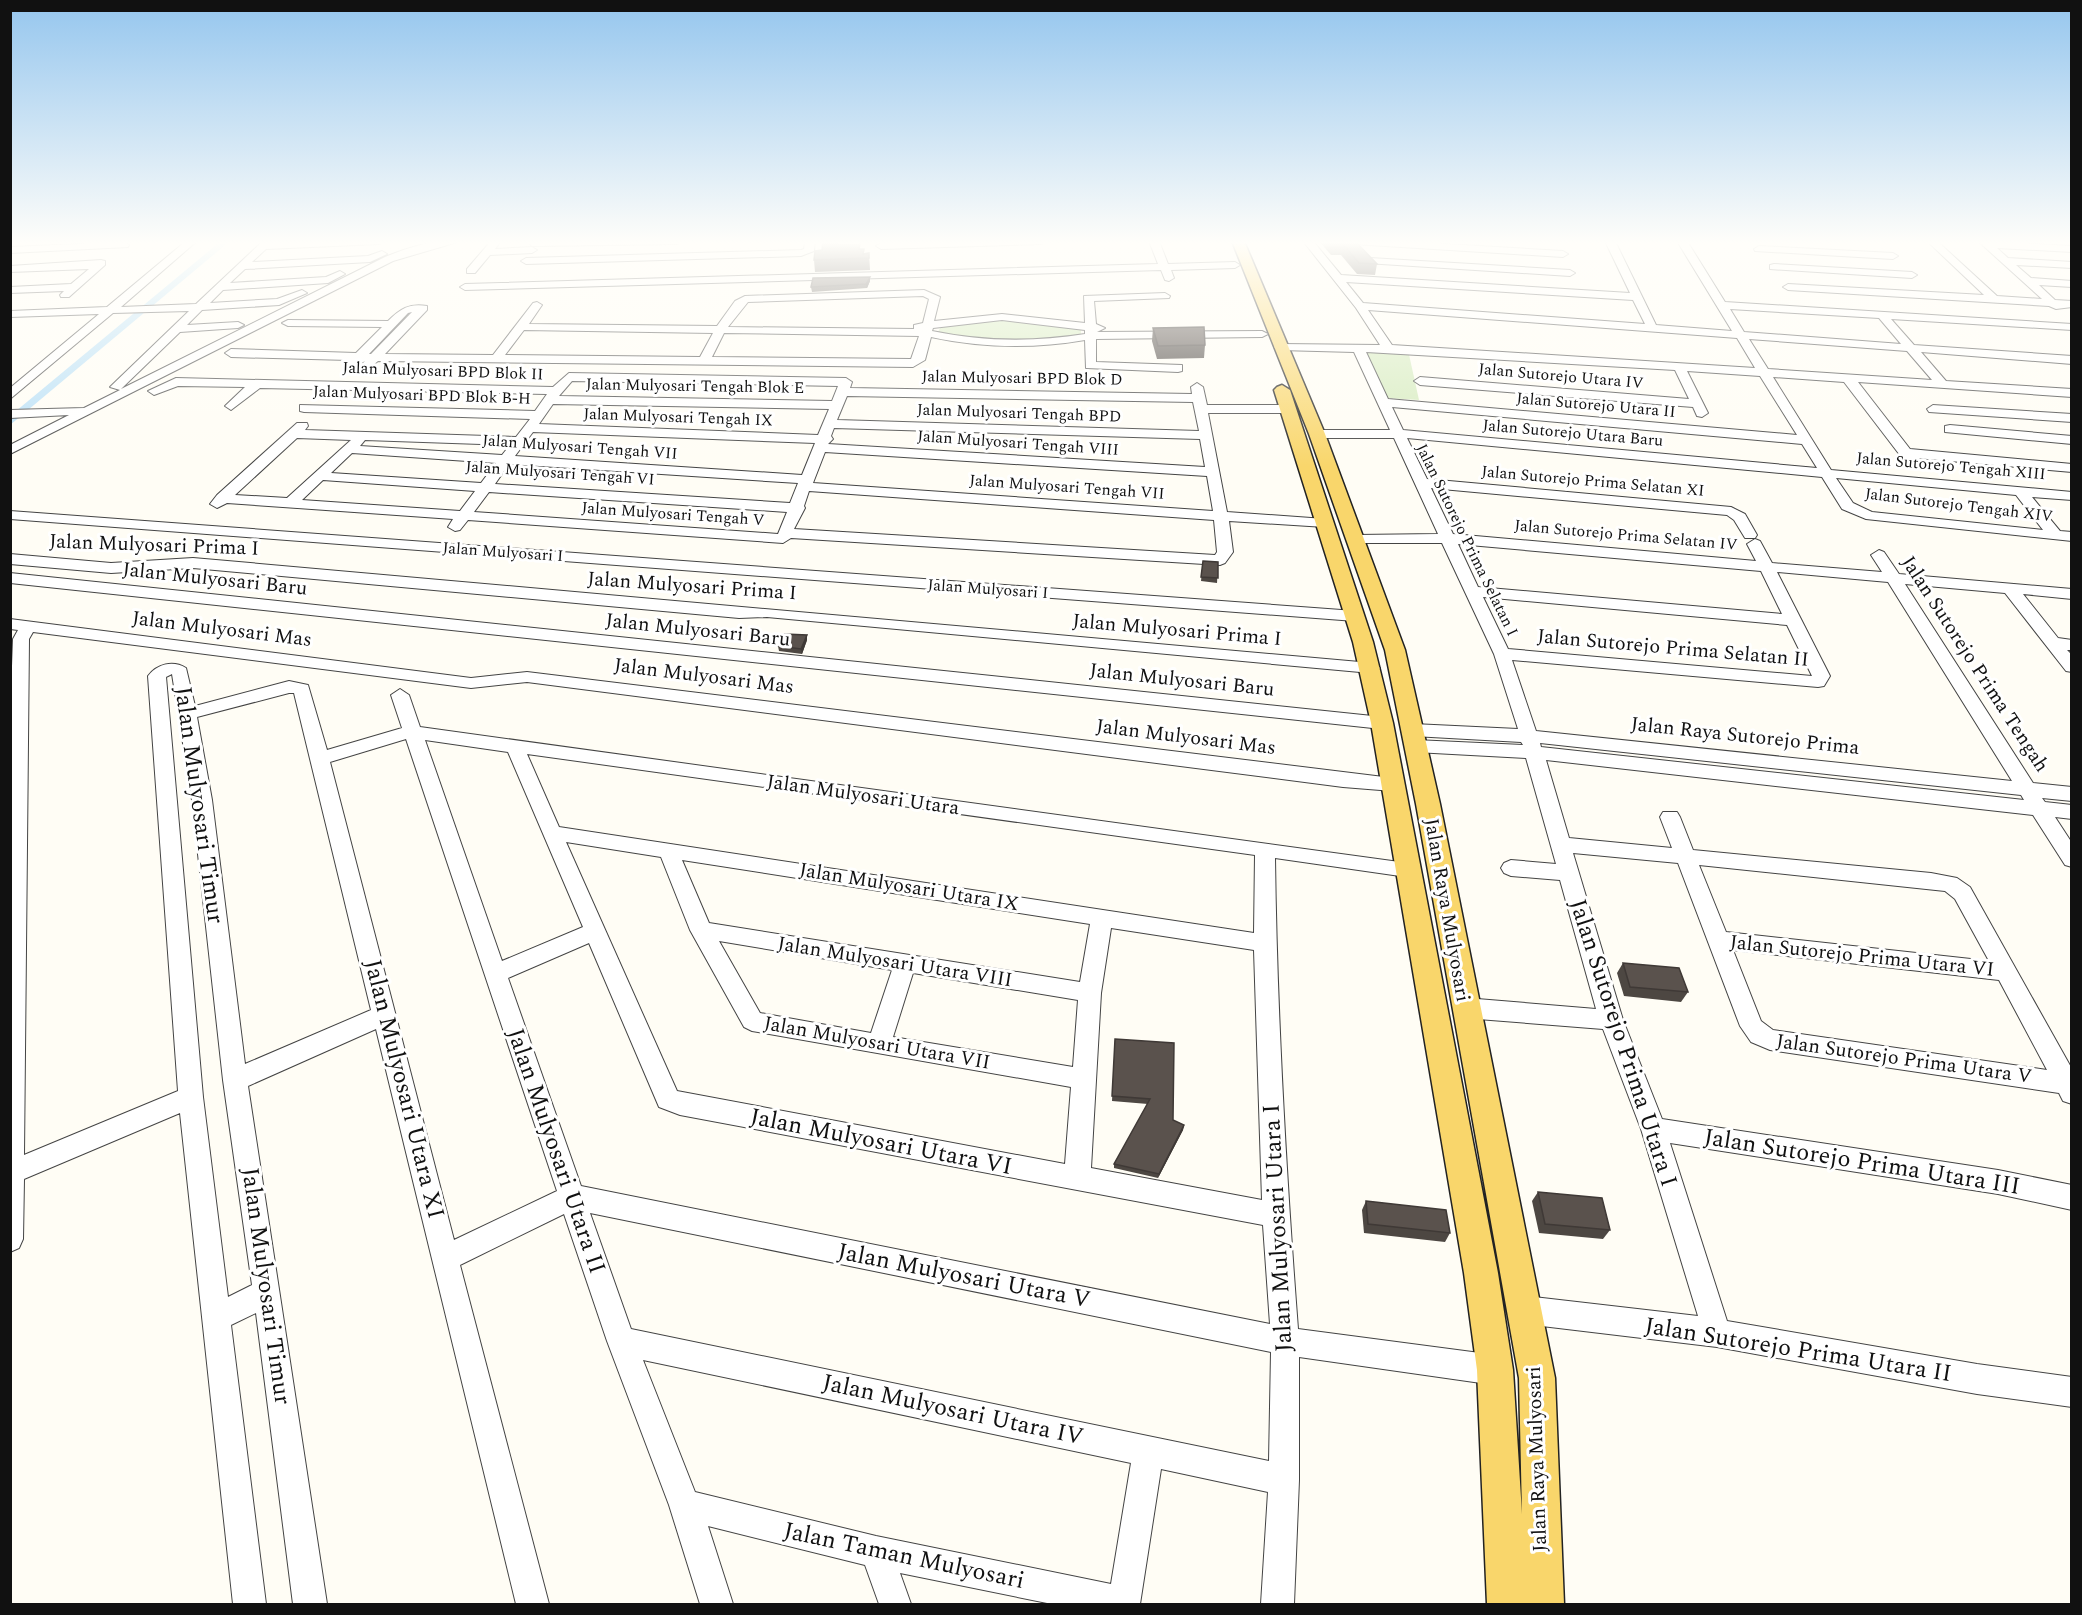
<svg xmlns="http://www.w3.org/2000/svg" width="2082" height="1615" font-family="Spectral,serif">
	<rect width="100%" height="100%" fill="#fffdf5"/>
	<g fill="#d5ebbd">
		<path d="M997 319 1081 329V335C1033 345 985 342 938 332L941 326Z"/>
		<path d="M1363 349 1408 350 1419 400 1387 398Z"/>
	</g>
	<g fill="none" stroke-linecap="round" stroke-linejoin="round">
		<path fill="#b9e0f7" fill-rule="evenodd" d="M221 241H230L10 425V416Z"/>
		<g stroke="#444" stroke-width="2">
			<g id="minor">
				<path d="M186 241H197L121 307 196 304 263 241H384L379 244 266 249 252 262 368 256 382 251 387 254 370 262 245 269 230 283 326 277 340 271 345 274 328 283 223 290 210 303 277 299 302 290 307 293 279 305 202 310 187 325 238 322 244 325 238 328 180 332 121 389 385 257C409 247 435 239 461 241L393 261 10 454V445L69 415 10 418V410L84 408 120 390 110 387 189 311 113 313 10 399V388L99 314 10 317V311L107 307Z"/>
				<path d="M491 241H501L495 249 532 247 537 250 532 253 490 255 475 273H467V269Z"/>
				<path d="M535 241H682L677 244 532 246 530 244Z"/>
				<path d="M805 241H815L814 251 801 256 526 264 521 261 526 258 801 250 804 249Z"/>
				<path d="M958 241H1046L1041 244 881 249 876 246 881 243Z"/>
				<path d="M1149 241H1159L1168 264 1235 262 1240 265 1235 268 1171 270 1174 278 1169 281 1165 280 1161 270 465 290 460 287 465 284 1158 264Z"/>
				<path d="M1303 241H1313L1341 275 1630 293 1605 241H1615L1656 325 1732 331 1677 241H1687L1725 302 2072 324V330L1891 319 1914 345 2072 356V364L1921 352 1946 381 2072 389V397L1858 382 1910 449 2072 464V472L1916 458 1921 464 1919 467H1909L1844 382 1773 377 1831 470 2072 492V500L2032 497 2060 531 2072 532V541L1866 519 1842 509 1822 477 1407 438 1427 479 1731 507 1745 514 1757 535 1755 538H1745L1734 520 1727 515 1431 488 1453 534 1756 561 1747 544 1755 539 1760 541 1772 563 1882 572 1871 555 1879 550 1884 552 1899 574 2072 589V599L2023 594 2058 638 2072 640V650H2067L2072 655V672L2066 671 2005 593 1905 584 2033 783 2072 787V801L2042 798 2045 802 2072 805V819L2055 817 2072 843V867L2065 865 2033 815 1546 760 1569 838 1672 848 1660 817 1663 812H1677L1680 817 1693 850 1931 873 1957 878 1970 887 2072 1069V1104L2063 1101 2059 1093 1770 1050 1751 1042 1740 1026 1678 863 1573 853 1623 1020 1662 1119 1998 1170 2072 1185V1210L1998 1194 1670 1143 1727 1321 1977 1364 2072 1377V1407L1977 1394 1717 1347 1525 1324 1515 1320 1511 1310 1515 1300 1525 1296 1698 1316 1641 1129 1603 1029 1465 1018 1457 1015 1454 1008 1457 1001 1465 998 1596 1009 1560 880 1511 876 1504 873 1501 868 1504 863 1511 860 1556 864 1526 758 1415 752 1408 750 1406 746 1408 742 1415 740 1523 745 1521 742 1413 736 1404 730 1413 724 1518 729 1494 654 1442 543H1356L1349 539 1356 535 1438 534 1394 438H1317L1310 434 1317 430H1390L1354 352 1280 350 1274 347 1280 344 1380 345 1356 308ZM1346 282 1633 300 1645 324 1363 303ZM1730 309 1879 318 1901 344 1744 332ZM1368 310 1737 338 1755 368 1392 345ZM1749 339 1907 351 1932 380 1768 369ZM1366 352 1675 370 1689 399 1420 377 1414 381 1420 385 1693 407 1697 416 1702 417 1708 413 1687 371 1760 376 1797 435 1388 399ZM1392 407 1802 444 1817 468 1403 430ZM1836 478 2016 495 2043 530 1872 512 1853 503ZM1458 544 1761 571 1782 614 1478 587ZM1777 572 1888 582 2012 781 1536 731 1512 660 1818 687 1824 686 1830 676ZM1483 597 1787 625 1812 676 1508 649ZM1540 743 2021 795 2024 800 1541 747ZM1699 865 1945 891 1955 899 1989 961 1726 932ZM1733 950 1999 980 2047 1070 1773 1030 1761 1021Z"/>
				<path d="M1348 241H1395L1563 251 1568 254 1563 257 1353 244Z"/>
				<path d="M1927 241H1937L1997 296 2042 299 1978 241 2072 246V252L1997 248 2008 258 2072 262V268L2016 265 2031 278 2072 281V287L2039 285 2055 300 2072 301V307L2056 309 2049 306 1788 290 1783 287 1788 284 1984 295Z"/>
				<path d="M124 242 129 245 128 247 10 253V247Z"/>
				<path d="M1759 246 1893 253 1898 256 1893 259 1755 251 1754 249Z"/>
				<path d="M1370 258 1570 270 1575 273 1570 276 1366 263 1365 261Z"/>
				<path d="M101 260 105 261V265L69 297H61L60 295 64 291 10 293V287L71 284 89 269 10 272V266Z"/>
				<path d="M1774 264 1912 272 1917 275 1912 278 1770 269V265Z"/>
				<path d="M924 290 940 297 934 321 1002 314 1085 323 1084 296 1165 293 1170 296 1169 298 1094 301 1096 324 1105 328 1097 332 1262 331 1268 334 1262 337 1096 339V362L1182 365V371L1178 372 1086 368 1085 340C1033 349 982 348 931 337L925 360 913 367 378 361 361 375 355 371 365 361 358 365H350L349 360 231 357 225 353 231 349 356 353 382 327 288 326 282 323 288 320 388 321C400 309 409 303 427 306V310L385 354 493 355 533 303 537 302 542 305 529 324 717 326 735 301 745 296ZM923 296 929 299 923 323 914 325V329L728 327 748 302ZM412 312 371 354H369L408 313ZM1002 320 1085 330V334C1033 342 984 342 932 331L933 328ZM524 330 713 333 700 357 505 355ZM724 333 919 336 911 359 712 357Z"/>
				<path d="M569 373 846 378 852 382 850 388 1192 394 1191 387 1197 383 1203 387 1207 405H1289L1295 409 1289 413H1208L1227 512 1325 519 1332 523 1325 527 1229 521 1233 552 1225 563 1220 565 791 538 783 543 468 520 460 530 455 531 448 527 453 519 227 503 217 508 210 504 217 495 297 423H307L308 426 305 430 516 437 530 419 304 412 300 411V405L535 411 547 394 260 388 231 410 225 406 245 387 178 386 154 395 148 391 176 378 553 387ZM572 381 838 386 832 401 559 396ZM847 396 1193 402 1199 431 837 420ZM553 404 829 409 818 435 539 424ZM834 428 1200 439 1205 467 828 444 833 439 831 436ZM533 432 815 443 802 475 515 456ZM297 438 351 440 287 498 235 495ZM365 440 510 445 502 455 360 446ZM825 452 1207 476 1213 511 813 483ZM352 453 496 463 481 483 331 473ZM509 464 798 483 790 503 495 484ZM323 480 475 491 460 511 302 500ZM809 491 1214 520 1217 552 1215 555 794 529 805 508 804 506ZM489 492 787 512 778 534 474 512Z"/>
				<path d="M1933 405 2072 414V422L1929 412 1927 409Z"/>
				<path d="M1950 425 2072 436V444L1945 432V426Z"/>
				<path d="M10 511 1355 611 1363 616 1355 621 10 519Z"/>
				<path d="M10 554 111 563 193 558 1371 663 1380 668 1371 673 767 617 739 618 193 568 111 573 10 564Z"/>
				<path d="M10 573 1382 717 1391 723 1382 729 10 583Z"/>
				<path d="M10 619 471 678 527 672 1400 779 1403 784 1400 789 1393 791 1343 787 527 682 471 688 33 632 29 639 24 1155 178 1091 148 676C157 664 173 660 186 668L195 706 289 681 308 685 327 750 402 728 391 695 400 689 409 695 420 727 1414 864 1417 869 1414 874 1407 877 1275 858C1277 1015 1286 1172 1298 1329L1495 1355 1505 1360 1510 1370 1505 1380 1495 1385 1299 1357V1480L1294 1604H1261L1268 1492 1161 1469 1140 1604H1052L900 1573 911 1604H879L865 1565 708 1526 733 1604H700L669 1505 607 1341 564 1214 460 1265 549 1604H516L376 1029 248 1086 327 1604H293L256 1313 231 1325 266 1604H233L180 1113 24 1179 23 1239 19 1248 10 1252V720L13 639 18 630 10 629ZM172 674 192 800 223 1080 252 1285 228 1297 203 1097 166 677ZM289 693H294L371 1010 245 1064 212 800 197 717ZM406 739 557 1191 454 1240 330 762ZM425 740 508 752 583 927 502 961ZM527 754 1255 855 1254 933 559 827ZM566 842 661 857 690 930 744 1027 752 1031 1071 1087 1065 1164 677 1091ZM682 860 1090 924 1080 982 709 923ZM1111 928 1254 950 1262 1200 1091 1168 1101 993ZM719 941 892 970 871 1033 760 1013ZM589 943 659 1107 680 1115 1263 1225 1270 1324 581 1186 508 978ZM913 973 1078 1000 1073 1067 893 1037ZM590 1213 1271 1352 1269 1461 631 1329ZM643 1360 1131 1463 1111 1584 876 1536 695 1492Z"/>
			</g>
		</g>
		<g stroke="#222" stroke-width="3">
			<path id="major" d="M1232 241H1244L1325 434 1405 650 1440 804 1555 1378 1564 1604H1487L1477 1370 1464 1273 1371 723 1353 642 1274 390 1277 387 1282 385 1290 390 1373 642 1393 723 1498 1273 1513 1370 1522 1514 1519 1378 1416 804 1385 650 1309 434Z"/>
		</g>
		<use href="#minor" fill="#fff" fill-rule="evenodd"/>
		<use href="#major" fill="#f9d66b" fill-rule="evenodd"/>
	</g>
	<g fill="#4d4742">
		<path d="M1319 241H1355L1377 264 1375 275 1357 274 1341 255H1331Z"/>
		<path d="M840 245 861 249 864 253H869L870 270 815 272 814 260 822 250Z"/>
		<path d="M870 281 867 288 812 292 811 287Z"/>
		<path d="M1153 328 1205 345 1204 358 1157 359 1152 341Z"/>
		<path d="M1203 561 1218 562 1217 583 1201 581Z"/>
		<path d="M807 640 802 654 779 651 778 646Z"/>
		<path d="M1623 963 1688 992 1681 1002 1624 996 1617 973Z"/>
		<path d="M1115 1039 1173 1120 1184 1125 1183 1130 1158 1178 1114 1168V1164L1148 1104 1112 1101Z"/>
		<path d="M1538 1192 1610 1230 1603 1239 1539 1233 1532 1201Z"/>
		<path d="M1366 1201 1450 1233 1445 1242 1364 1233 1362 1210Z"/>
	</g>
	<g fill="#3f3936">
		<path d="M870 277V281L867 288 866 284Z"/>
		<path d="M807 635V640L802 654 801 649Z"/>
		<path d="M1184 1125 1183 1130 1158 1178 1159 1174Z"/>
	</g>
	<g fill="#5a524d" stroke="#3f3936" stroke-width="1.5">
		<path d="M823 241H838L837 245 860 244 859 249H864L863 254 869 253V258L814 260 815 251 822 250Z"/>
		<path d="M1329 241H1355L1377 264 1359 263 1343 244 1333 245Z"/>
		<path d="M870 277 866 284 811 287 813 278Z"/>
		<path d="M1204 327 1205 345 1158 346 1153 328Z"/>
		<path d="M1203 561 1218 562V578L1201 577Z"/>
		<path d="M784 634 807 635 801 649 778 646Z"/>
		<path d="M1623 963 1679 968 1688 992 1630 987Z"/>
		<path d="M1115 1039 1174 1043 1173 1120 1184 1125 1159 1174 1114 1164 1150 1099 1112 1096Z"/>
		<path d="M1538 1192 1602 1198 1610 1230 1545 1224Z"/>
		<path d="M1366 1201 1446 1210 1450 1233 1368 1224Z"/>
	</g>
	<linearGradient id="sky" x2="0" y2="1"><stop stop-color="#95c6ee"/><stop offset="0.52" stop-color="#fffefa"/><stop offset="1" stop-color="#fffefa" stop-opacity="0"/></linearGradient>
	<rect width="2082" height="467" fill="url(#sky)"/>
	<g text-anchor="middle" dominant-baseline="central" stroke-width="6" stroke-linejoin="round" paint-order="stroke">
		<g font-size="16" fill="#111" stroke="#fff">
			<text transform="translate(443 371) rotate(2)">Jalan Mulyosari BPD Blok II</text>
			<text transform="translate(1561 376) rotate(5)">Jalan Sutorejo Utara IV</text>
			<text transform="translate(1022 378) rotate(1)">Jalan Mulyosari BPD Blok D</text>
			<text transform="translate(695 386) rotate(1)">Jalan Mulyosari Tengah Blok E</text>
			<text transform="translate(422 395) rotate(2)">Jalan Mulyosari BPD Blok B-H</text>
			<text transform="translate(1596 405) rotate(5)">Jalan Sutorejo Utara II</text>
			<text transform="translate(1019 413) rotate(2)">Jalan Mulyosari Tengah BPD</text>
			<text transform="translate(678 417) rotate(2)">Jalan Mulyosari Tengah IX</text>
			<text transform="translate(1573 433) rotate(5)">Jalan Sutorejo Utara Baru</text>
			<text transform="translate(1018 443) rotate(4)">Jalan Mulyosari Tengah VIII</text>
			<text transform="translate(580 447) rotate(4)">Jalan Mulyosari Tengah VII</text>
			<text transform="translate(1951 466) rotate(5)">Jalan Sutorejo Tengah XIII</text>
			<text transform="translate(560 473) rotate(4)">Jalan Mulyosari Tengah VI</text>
			<text transform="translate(1593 481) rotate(5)">Jalan Sutorejo Prima Selatan XI</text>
			<text transform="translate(1067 487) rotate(4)">Jalan Mulyosari Tengah VII</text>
			<text transform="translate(1959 505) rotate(7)">Jalan Sutorejo Tengah XIV</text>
			<text transform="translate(673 514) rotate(4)">Jalan Mulyosari Tengah V</text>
			<text transform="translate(1626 535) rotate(5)">Jalan Sutorejo Prima Selatan IV</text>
			<text transform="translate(1467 540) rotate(64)">Jalan Sutorejo Prima Selatan I</text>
			<text transform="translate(503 552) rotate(4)">Jalan Mulyosari I</text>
			<text transform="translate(988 589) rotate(4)">Jalan Mulyosari I</text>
		</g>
		<g font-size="20" fill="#111" stroke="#fff">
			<text transform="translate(154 545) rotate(2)">Jalan Mulyosari Prima I</text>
			<text transform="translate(215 579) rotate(6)">Jalan Mulyosari Baru</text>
			<text transform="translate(692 586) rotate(4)">Jalan Mulyosari Prima I</text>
			<text transform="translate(222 629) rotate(7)">Jalan Mulyosari Mas</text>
			<text transform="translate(698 630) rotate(6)">Jalan Mulyosari Baru</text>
			<text transform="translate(1177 630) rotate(5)">Jalan Mulyosari Prima I</text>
			<text transform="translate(1673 648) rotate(5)">Jalan Sutorejo Prima Selatan II</text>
			<text transform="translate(1975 664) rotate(57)">Jalan Sutorejo Prima Tengah</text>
			<text transform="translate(704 676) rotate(7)">Jalan Mulyosari Mas</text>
			<text transform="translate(1182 680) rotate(6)">Jalan Mulyosari Baru</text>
			<text transform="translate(1745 736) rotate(6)">Jalan Raya Sutorejo Prima</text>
			<text transform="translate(1186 737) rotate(7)">Jalan Mulyosari Mas</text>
			<text transform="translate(863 795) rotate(8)">Jalan Mulyosari Utara</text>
			<text transform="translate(909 887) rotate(9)">Jalan Mulyosari Utara IX</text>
			<text transform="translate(1447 910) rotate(80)">Jalan Raya Mulyosari</text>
			<text transform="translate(1862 956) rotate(6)">Jalan Sutorejo Prima Utara VI</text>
			<text transform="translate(895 962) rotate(9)">Jalan Mulyosari Utara VIII</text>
			<text transform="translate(877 1043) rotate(10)">Jalan Mulyosari Utara VII</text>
			<text transform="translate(1904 1059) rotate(8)">Jalan Sutorejo Prima Utara V</text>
			<text transform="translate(1537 1459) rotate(-92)">Jalan Raya Mulyosari</text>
		</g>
		<g font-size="24" fill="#111" stroke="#fff">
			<text transform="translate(199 805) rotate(82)">Jalan Mulyosari Timur</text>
			<text transform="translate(1623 1043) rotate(72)">Jalan Sutorejo Prima Utara I</text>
			<text transform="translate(404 1089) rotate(76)">Jalan Mulyosari Utara XI</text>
			<text transform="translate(881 1142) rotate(11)">Jalan Mulyosari Utara VI</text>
			<text transform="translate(556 1151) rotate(71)">Jalan Mulyosari Utara II</text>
			<text transform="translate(1862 1162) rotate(9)">Jalan Sutorejo Prima Utara III</text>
			<text transform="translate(1278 1228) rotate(-93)">Jalan Mulyosari Utara I</text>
			<text transform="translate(964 1276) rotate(11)">Jalan Mulyosari Utara V</text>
			<text transform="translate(266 1286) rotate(82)">Jalan Mulyosari Timur</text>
			<text transform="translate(1798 1350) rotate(9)">Jalan Sutorejo Prima Utara II</text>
			<text transform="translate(953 1410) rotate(12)">Jalan Mulyosari Utara IV</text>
			<text transform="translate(904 1556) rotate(12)">Jalan Taman Mulyosari</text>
		</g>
	</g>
	<rect width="2082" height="1615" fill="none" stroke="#111111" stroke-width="24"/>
</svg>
